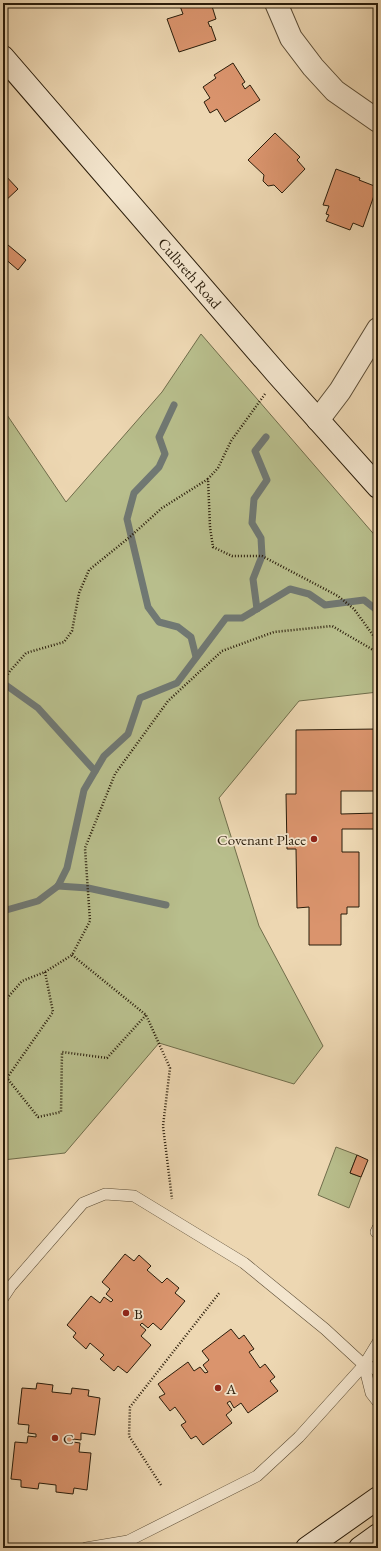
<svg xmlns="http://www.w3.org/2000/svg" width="381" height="1551" font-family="'EB Garamond',serif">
	<rect width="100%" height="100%" fill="#edd7b2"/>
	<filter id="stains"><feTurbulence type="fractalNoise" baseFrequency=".005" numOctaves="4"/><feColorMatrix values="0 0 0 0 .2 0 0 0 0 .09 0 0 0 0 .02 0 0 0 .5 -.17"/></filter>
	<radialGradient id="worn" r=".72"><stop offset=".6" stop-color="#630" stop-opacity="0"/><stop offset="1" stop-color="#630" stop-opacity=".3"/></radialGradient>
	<g fill="#b8be8c" stroke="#706d4b">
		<path d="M201 334 378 539V692L299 701 219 798 259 926 323 1046 294 1084 159 1043 65 1153 3 1160V409L66 502 162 392Z"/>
		<path d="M336 1147 357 1155 350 1173 361 1177 349 1208 318 1195Z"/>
	</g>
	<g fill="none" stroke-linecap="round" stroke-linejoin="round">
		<g stroke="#707873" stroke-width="7">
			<path d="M174 405 159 437 165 454 159 467 134 493 127 519 148 607 159 622 178 627 191 637 196 657"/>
			<path d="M257 609 253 579 262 556 261 538 252 523 254 499 267 480 255 451 266 437"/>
			<path d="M3 683 38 708 95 771"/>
			<path d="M58 886 88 888 166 905"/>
			<path d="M3 911 38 901 58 886 67 868 84 790 104 756 128 734 140 698 177 683 226 618H242L290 589 309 594 325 605 364 600 378 611"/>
		</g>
	</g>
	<g fill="#da946d" stroke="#291c0a">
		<path d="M190 3H211L216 19 208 22 210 27 211 26 216 40 179 52 167 19 183 14 180 6Z"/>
		<path d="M233 63 245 82 242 84 245 89 250 85 260 100 225 122 217 109 210 113 204 102 210 98 203 87 216 78 214 75Z"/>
		<path d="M275 133 300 157 297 160 305 169 282 193 274 185 268 186 263 181 264 175 248 160Z"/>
		<path d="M336 169 360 178 359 180 377 187 363 227 353 223 350 230 326 221 329 215 326 214 329 206 323 205Z"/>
		<path d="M3 173 18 189 3 203Z"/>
		<path d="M8 245 26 260 18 270 3 257V251Z"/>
		<path d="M378 729V791H341V814L378 813V829H342V852H359V907H347V914H341V945H309V907L297 908 296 849H287L286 794H296V730Z"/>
		<path d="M357 1155 368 1160 361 1177 350 1173Z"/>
		<path d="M125 1254 134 1261 139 1255 151 1266 147 1270 162 1283 167 1278 179 1288 175 1293 185 1301 161 1330 153 1323 148 1328 142 1323 140 1325 146 1330 141 1336 151 1345 127 1373 118 1366 114 1371 100 1359 104 1355 90 1343 86 1349 73 1337 76 1333 67 1325 91 1296 100 1303 104 1297 111 1302 113 1300 106 1294 110 1289 102 1282Z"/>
		<path d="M231 1329 239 1339 244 1335 254 1349 249 1352 260 1368 265 1364 275 1377 270 1381 278 1391 248 1413 241 1403 234 1408 230 1401 227 1403 232 1410 226 1415 232 1423 203 1445 196 1436 191 1439 181 1425 186 1422 175 1407 170 1411 159 1397 165 1394 158 1384 188 1362 194 1371 200 1367 205 1373 208 1372 203 1365 209 1360 202 1351Z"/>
		<path d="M37 1383 53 1385 52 1392 71 1394 72 1388 89 1390 88 1396 100 1398 95 1435 81 1433V1440L73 1439V1442L80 1443 79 1452 91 1453 87 1490 74 1488 73 1494 56 1492V1485L39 1483 38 1489 21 1487V1480L11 1479 15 1442 27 1443 28 1436 36 1437V1434L28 1433 29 1425 18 1424 22 1388 36 1389Z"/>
	</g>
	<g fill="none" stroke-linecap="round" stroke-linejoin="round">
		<g stroke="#5a4b34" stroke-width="12">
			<g id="lane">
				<path d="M376 1232 378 1228"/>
				<path d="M3 1298 11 1286 83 1203 105 1194 134 1196 244 1263 325 1329 364 1365 378 1370"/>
				<path d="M364 1365 371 1393 378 1402"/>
				<path d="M86 1548 128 1541 257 1476 299 1437 364 1365 378 1342"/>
			</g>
		</g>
		<g stroke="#5a4b34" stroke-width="24">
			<g id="street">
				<path d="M276 3 291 38 313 67 335 91 378 121"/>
				<path d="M318 420 340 391 378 329"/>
			</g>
		</g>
		<g stroke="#291c0a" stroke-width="24">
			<g id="secondary">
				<path d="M3 57 278 375 378 487"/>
				<path d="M307 1548 378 1498"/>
				<path d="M360 1548 378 1535"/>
			</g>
		</g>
		<g stroke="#291c0a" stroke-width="2.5" stroke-dasharray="1 2" stroke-linecap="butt">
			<path d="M265 394 231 441 218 468 208 479 210 527 213 547 232 556H262L338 596 354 609 378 642"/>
			<path d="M3 682 10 671 26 653 64 642 72 631 79 593 89 570 131 536 162 508 208 479"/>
			<path d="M72 955 146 1015 170 1068 163 1126 172 1199"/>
			<path d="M45 972 53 1012 7 1078 38 1117 61 1112 62 1052 107 1058 146 1015"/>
			<path d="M3 1003 22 981 45 972 72 955 90 921 85 848 115 774 168 701 222 651 274 632 332 626 375 651 378 649"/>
			<path d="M161 1485 129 1436 130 1407 220 1292"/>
		</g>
		<use href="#lane" stroke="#f3e5cd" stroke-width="11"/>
		<use href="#street" stroke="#f3e5cd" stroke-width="22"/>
		<use href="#secondary" stroke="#f3e5cd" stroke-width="22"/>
	</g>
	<g fill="#8f2418" stroke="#f3e5cd" stroke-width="1.5">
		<circle cx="314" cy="839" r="4"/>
		<circle cx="126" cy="1313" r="4"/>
		<circle cx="218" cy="1388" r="4"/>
		<circle cx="55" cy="1438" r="4"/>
	</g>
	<g text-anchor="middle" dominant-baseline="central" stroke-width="3.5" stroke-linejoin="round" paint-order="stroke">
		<g font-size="15" fill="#291c0a" stroke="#f3e5cd">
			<text transform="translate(190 273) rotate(49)">Culbreth Road</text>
		</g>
		<g font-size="15" fill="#291c0a" stroke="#f3e5cd" text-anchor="start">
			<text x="306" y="839" text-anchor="end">Covenant Place</text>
			<text x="134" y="1313">B</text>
			<text x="226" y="1388">A</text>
			<text x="63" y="1438">C</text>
		</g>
	</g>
	<rect width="381" height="1551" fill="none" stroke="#edd7b2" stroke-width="16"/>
	<rect x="4" y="4" width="373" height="1543" fill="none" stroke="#291c0a" stroke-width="2"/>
	<rect x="8" y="8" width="365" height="1535" fill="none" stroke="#291c0a"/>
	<rect width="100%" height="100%" filter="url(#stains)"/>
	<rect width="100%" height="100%" fill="url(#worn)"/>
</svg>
